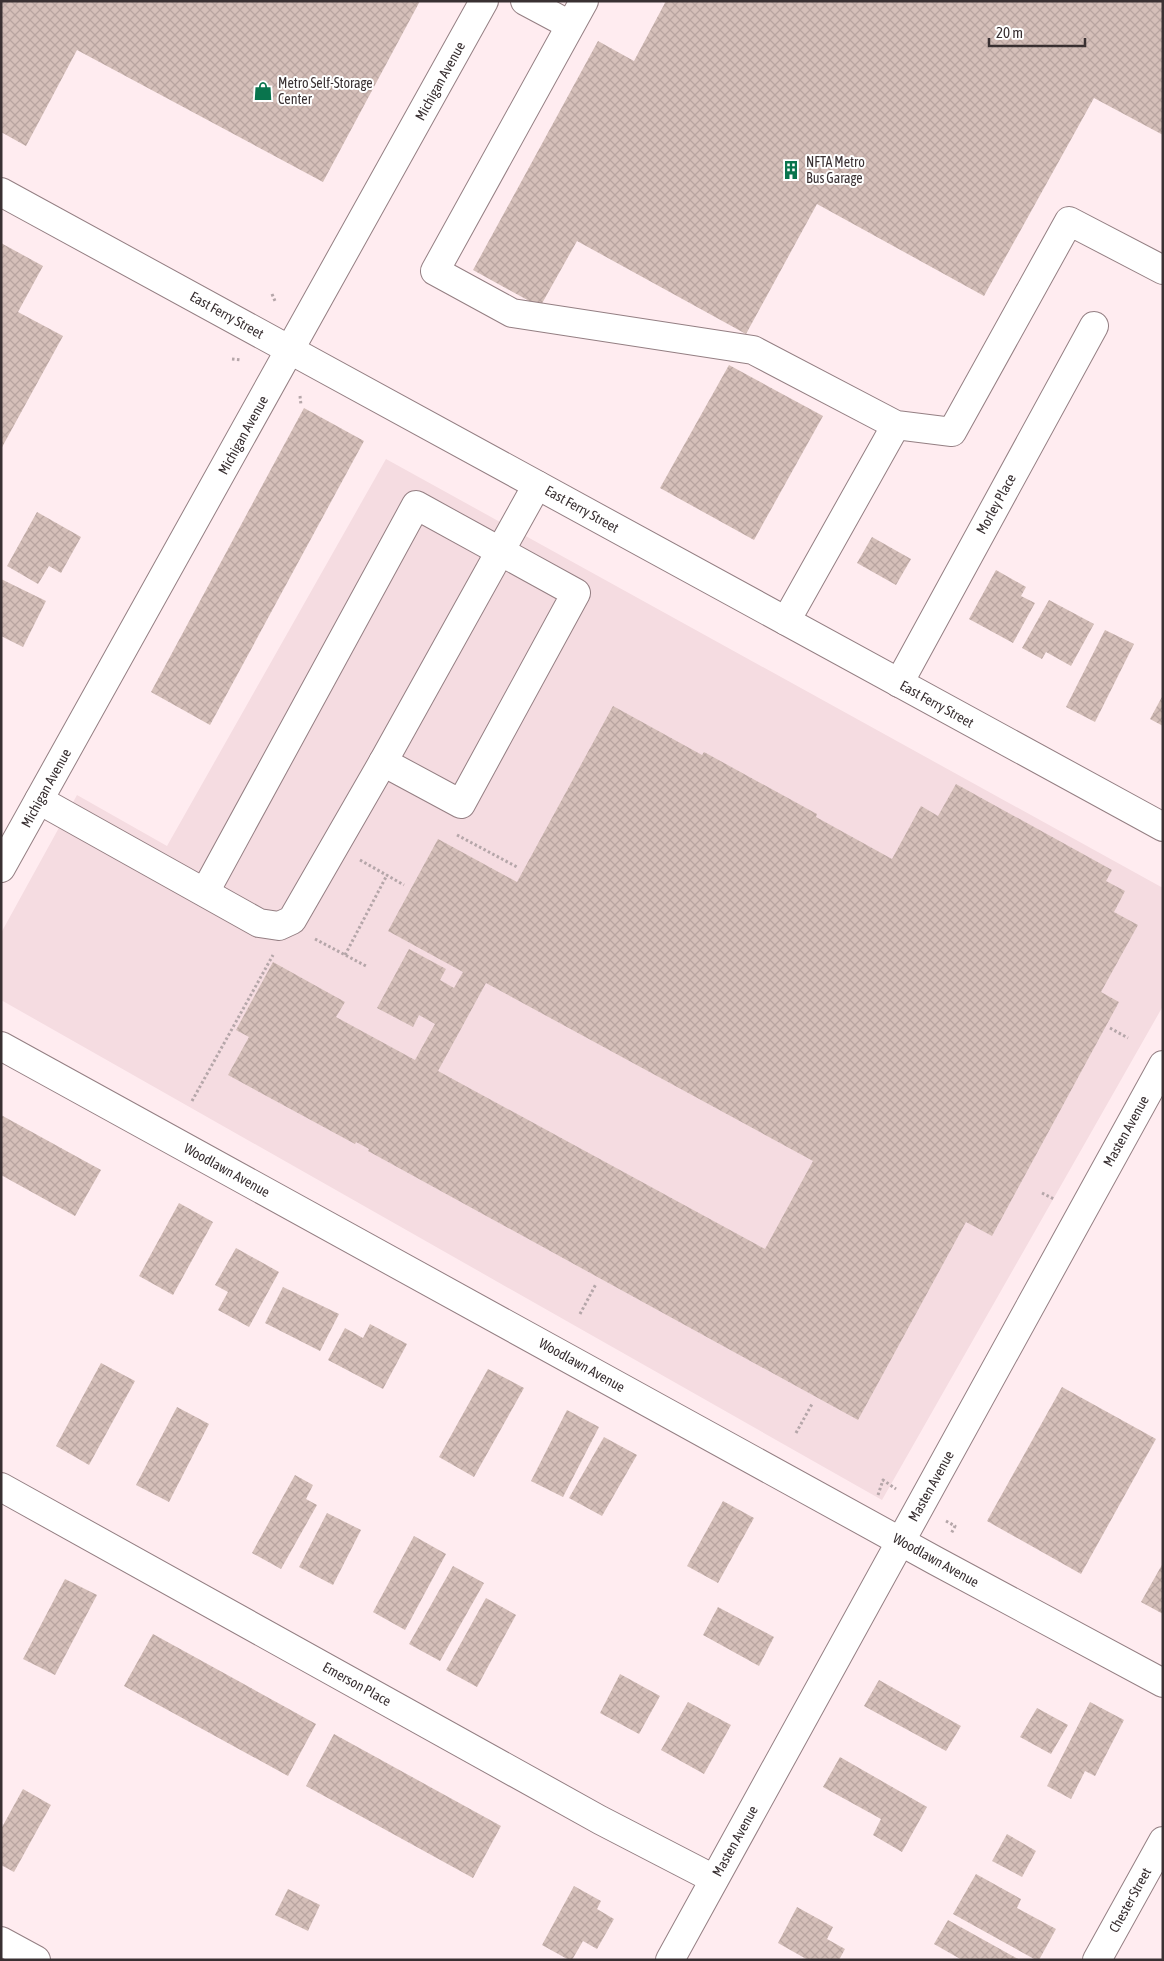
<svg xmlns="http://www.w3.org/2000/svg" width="1164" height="1961" font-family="'Asap Condensed',sans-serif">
	<defs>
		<pattern id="building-cross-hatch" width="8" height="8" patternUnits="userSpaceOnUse" patternTransform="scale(1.25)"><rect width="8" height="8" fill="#d5bfb9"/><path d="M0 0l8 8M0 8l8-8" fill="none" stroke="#b8a4a0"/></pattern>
	</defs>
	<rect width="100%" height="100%" fill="#ffecf0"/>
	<path fill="#f5dce1" d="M386 459 1163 888V1006L882 1500 1 1000V933L77 795 167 846Z"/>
	<g fill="url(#building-cross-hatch)" fill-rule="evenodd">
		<path d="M1 1H420L323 182 77 50 26 146 1 132Z"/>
		<path d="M666 1H1163V135L1094 98 984 296 817 204 746 334 577 241 540 307 473 270 598 41 634 61Z"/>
		<path d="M1 243 43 266 18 312 63 336 1 449Z"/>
		<path d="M729 365 823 416 754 540 660 488Z"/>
		<path d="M304 408 364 441 210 725 151 692Z"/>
		<path d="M37 512 81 537 61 573 49 566 38 584 7 566Z"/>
		<path d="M872 537 911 559 896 585 857 563Z"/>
		<path d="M996 570 1026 587 1021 596 1035 603 1013 643 969 619Z"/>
		<path d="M1 579 46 601 23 647 1 636Z"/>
		<path d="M1049 600 1094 624 1071 666 1046 652 1042 659 1022 648Z"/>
		<path d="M1105 630 1134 644 1095 722 1066 707Z"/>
		<path d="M1163 695V726L1150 719Z"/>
		<path d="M613 706 702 755 704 752 817 814 816 817 892 859 921 806 938 816 956 784 1112 870 1106 881 1125 891 1114 912 1138 925 1101 992 1119 1002 992 1236 966 1222 858 1420 368 1151 369 1149 356 1142 355 1144 228 1075 249 1037 236 1030 273 962 345 1002 336 1017 415 1060 435 1024 419 1015 413 1027 377 1008 409 949 446 969 440 980 454 988 463 972 388 931 438 839 517 882ZM486 983 813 1161 765 1249 438 1071Z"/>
		<path d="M1 1115 101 1170 75 1216 1 1175Z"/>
		<path d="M179 1203 213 1222 173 1295 139 1276Z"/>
		<path d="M236 1248 279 1272 249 1327 218 1310 228 1292 215 1285Z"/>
		<path d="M283 1287 339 1314 320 1351 265 1323Z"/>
		<path d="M370 1324 407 1344 383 1389 328 1360 345 1328 363 1338Z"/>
		<path d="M101 1363 135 1381 89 1465 56 1446Z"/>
		<path d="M488 1369 524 1388 474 1477 439 1457Z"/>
		<path d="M1062 1387 1156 1439 1081 1574 987 1521Z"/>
		<path d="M177 1407 209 1424 169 1502 136 1485Z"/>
		<path d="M567 1410 599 1427 563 1497 531 1481Z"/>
		<path d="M604 1437 637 1455 602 1516 569 1498Z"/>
		<path d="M295 1475 313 1485 306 1499 317 1505 281 1569 252 1553Z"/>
		<path d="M723 1501 754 1518 718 1583 687 1566Z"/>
		<path d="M327 1513 361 1530 333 1585 299 1567Z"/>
		<path d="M414 1536 446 1554 405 1630 373 1612Z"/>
		<path d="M1163 1563V1614L1141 1602Z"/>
		<path d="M453 1566 484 1583 440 1661 409 1644Z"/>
		<path d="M65 1579 97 1595 55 1675 23 1659Z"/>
		<path d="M486 1598 516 1615 477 1687 446 1670Z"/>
		<path d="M718 1607 774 1637 759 1666 703 1635Z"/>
		<path d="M153 1634 316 1724 288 1776 124 1686Z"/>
		<path d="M620 1674 660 1696 639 1734 600 1713Z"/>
		<path d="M879 1680 961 1726 946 1751 864 1706Z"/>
		<path d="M688 1702 731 1725 704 1774 661 1750Z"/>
		<path d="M1090 1702 1124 1720 1095 1776 1085 1771 1071 1799 1047 1786Z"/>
		<path d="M1037 1708 1068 1725 1051 1754 1020 1737Z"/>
		<path d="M334 1734 501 1826 473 1878 306 1786Z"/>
		<path d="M840 1757 927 1807 902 1852 873 1835 881 1819 823 1787Z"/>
		<path d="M23 1789 51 1805 14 1872 1 1865V1829Z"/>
		<path d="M1007 1834 1036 1851 1022 1877 992 1861Z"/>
		<path d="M976 1874 1021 1899 1017 1908 1056 1929 1039 1960H1036L953 1914Z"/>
		<path d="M574 1886 601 1901 597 1909 614 1919 597 1949 583 1941 572 1960H569L542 1945Z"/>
		<path d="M288 1889 320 1905 308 1931 275 1915Z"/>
		<path d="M797 1907 833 1927 827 1939 845 1949 839 1960H808L778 1943Z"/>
		<path d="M948 1920 1020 1960H962L934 1944Z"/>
	</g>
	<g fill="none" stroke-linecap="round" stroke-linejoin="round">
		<g stroke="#947f83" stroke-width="30">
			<g id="minor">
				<path d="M525 1 570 25"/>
				<path d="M584 1 435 271 512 313 753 350 896 425 952 432 1069 221 1163 270"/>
				<path d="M1 192 1163 827"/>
				<path d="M786 621 896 425"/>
				<path d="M899 683 1094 326"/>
				<path d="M39 800 259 923 279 926 292 920 383 762 537 485"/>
				<path d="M1 868 484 1"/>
				<path d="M205 892 416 505 576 593 461 804 383 762"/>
				<path d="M1 1046 936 1561 1163 1683"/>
				<path d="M1 1487 600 1820 714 1879"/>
				<path d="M1 1941 36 1960"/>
				<path d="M670 1960 1163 1065"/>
				<path d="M1097 1960 1163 1841"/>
			</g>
		</g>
		<g stroke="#b5a6a9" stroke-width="3" stroke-dasharray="2.5 2.5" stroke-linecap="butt">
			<path d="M272 294 275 301"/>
			<path d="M232 359 241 360"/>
			<path d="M300 396 301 405"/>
			<path d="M457 835 517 867"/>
			<path d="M360 860 404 885"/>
			<path d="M315 939 366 966"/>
			<path d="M345 955 387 875"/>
			<path d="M1110 1028 1128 1038"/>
			<path d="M192 1101 273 955"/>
			<path d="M1042 1193 1054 1199"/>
			<path d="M580 1314 596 1284"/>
			<path d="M796 1433 812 1404"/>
			<path d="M878 1495 883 1480 896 1489"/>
			<path d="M946 1521 955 1526 951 1534"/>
		</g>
		<use href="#minor" stroke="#fff" stroke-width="28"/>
	</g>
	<defs>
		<g id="shop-bare" transform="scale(1.5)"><path d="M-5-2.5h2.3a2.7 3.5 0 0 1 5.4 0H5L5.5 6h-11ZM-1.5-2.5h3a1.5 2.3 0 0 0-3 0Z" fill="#09744d" stroke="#fff" stroke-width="2.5" paint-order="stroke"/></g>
		<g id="building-bare" transform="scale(1.5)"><path d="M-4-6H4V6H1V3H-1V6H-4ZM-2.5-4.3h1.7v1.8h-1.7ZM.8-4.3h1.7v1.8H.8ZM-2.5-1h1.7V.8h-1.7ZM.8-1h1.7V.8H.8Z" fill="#09744d" stroke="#fff" stroke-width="2.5" paint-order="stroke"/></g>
	</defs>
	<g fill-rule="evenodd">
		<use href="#shop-bare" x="263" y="91"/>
		<use href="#building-bare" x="791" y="170"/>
	</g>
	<g text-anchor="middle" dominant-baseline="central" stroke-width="4" stroke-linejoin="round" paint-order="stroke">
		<g font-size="14" fill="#393032" stroke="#fff">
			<text transform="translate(440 81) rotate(-61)">Michigan Avenue</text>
			<text transform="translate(227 315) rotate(29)">East Ferry Street</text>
			<text transform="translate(243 435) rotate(-61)">Michigan Avenue</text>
			<text transform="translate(996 504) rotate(-61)">Morley Place</text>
			<text transform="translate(582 509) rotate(29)">East Ferry Street</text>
			<text transform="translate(937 704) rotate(29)">East Ferry Street</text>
			<text transform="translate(46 788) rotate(-61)">Michigan Avenue</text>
			<text transform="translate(1126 1131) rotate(-61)">Masten Avenue</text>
			<text transform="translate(227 1170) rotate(29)">Woodlawn Avenue</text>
			<text transform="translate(582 1365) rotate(29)">Woodlawn Avenue</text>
			<text transform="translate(931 1486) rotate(-61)">Masten Avenue</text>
			<text transform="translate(936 1560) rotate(29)">Woodlawn Avenue</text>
			<text transform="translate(357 1684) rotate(29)">Emerson Place</text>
			<text transform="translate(735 1841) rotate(-61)">Masten Avenue</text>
			<text transform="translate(1130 1900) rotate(-61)">Chester Street</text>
		</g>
		<g font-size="14" fill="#393032" stroke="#fff" text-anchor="start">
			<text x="278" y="83">Metro Self-Storage<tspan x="278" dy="16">Center</tspan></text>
			<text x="806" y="162">NFTA Metro<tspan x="806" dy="16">Bus Garage</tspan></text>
		</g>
	</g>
	<rect width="1164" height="1961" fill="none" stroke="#393032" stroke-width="5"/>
	<path d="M989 38v8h96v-8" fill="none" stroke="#393032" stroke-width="2.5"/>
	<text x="996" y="38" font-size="15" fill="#393032" stroke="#ffffff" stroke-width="4" paint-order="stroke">20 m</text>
</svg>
